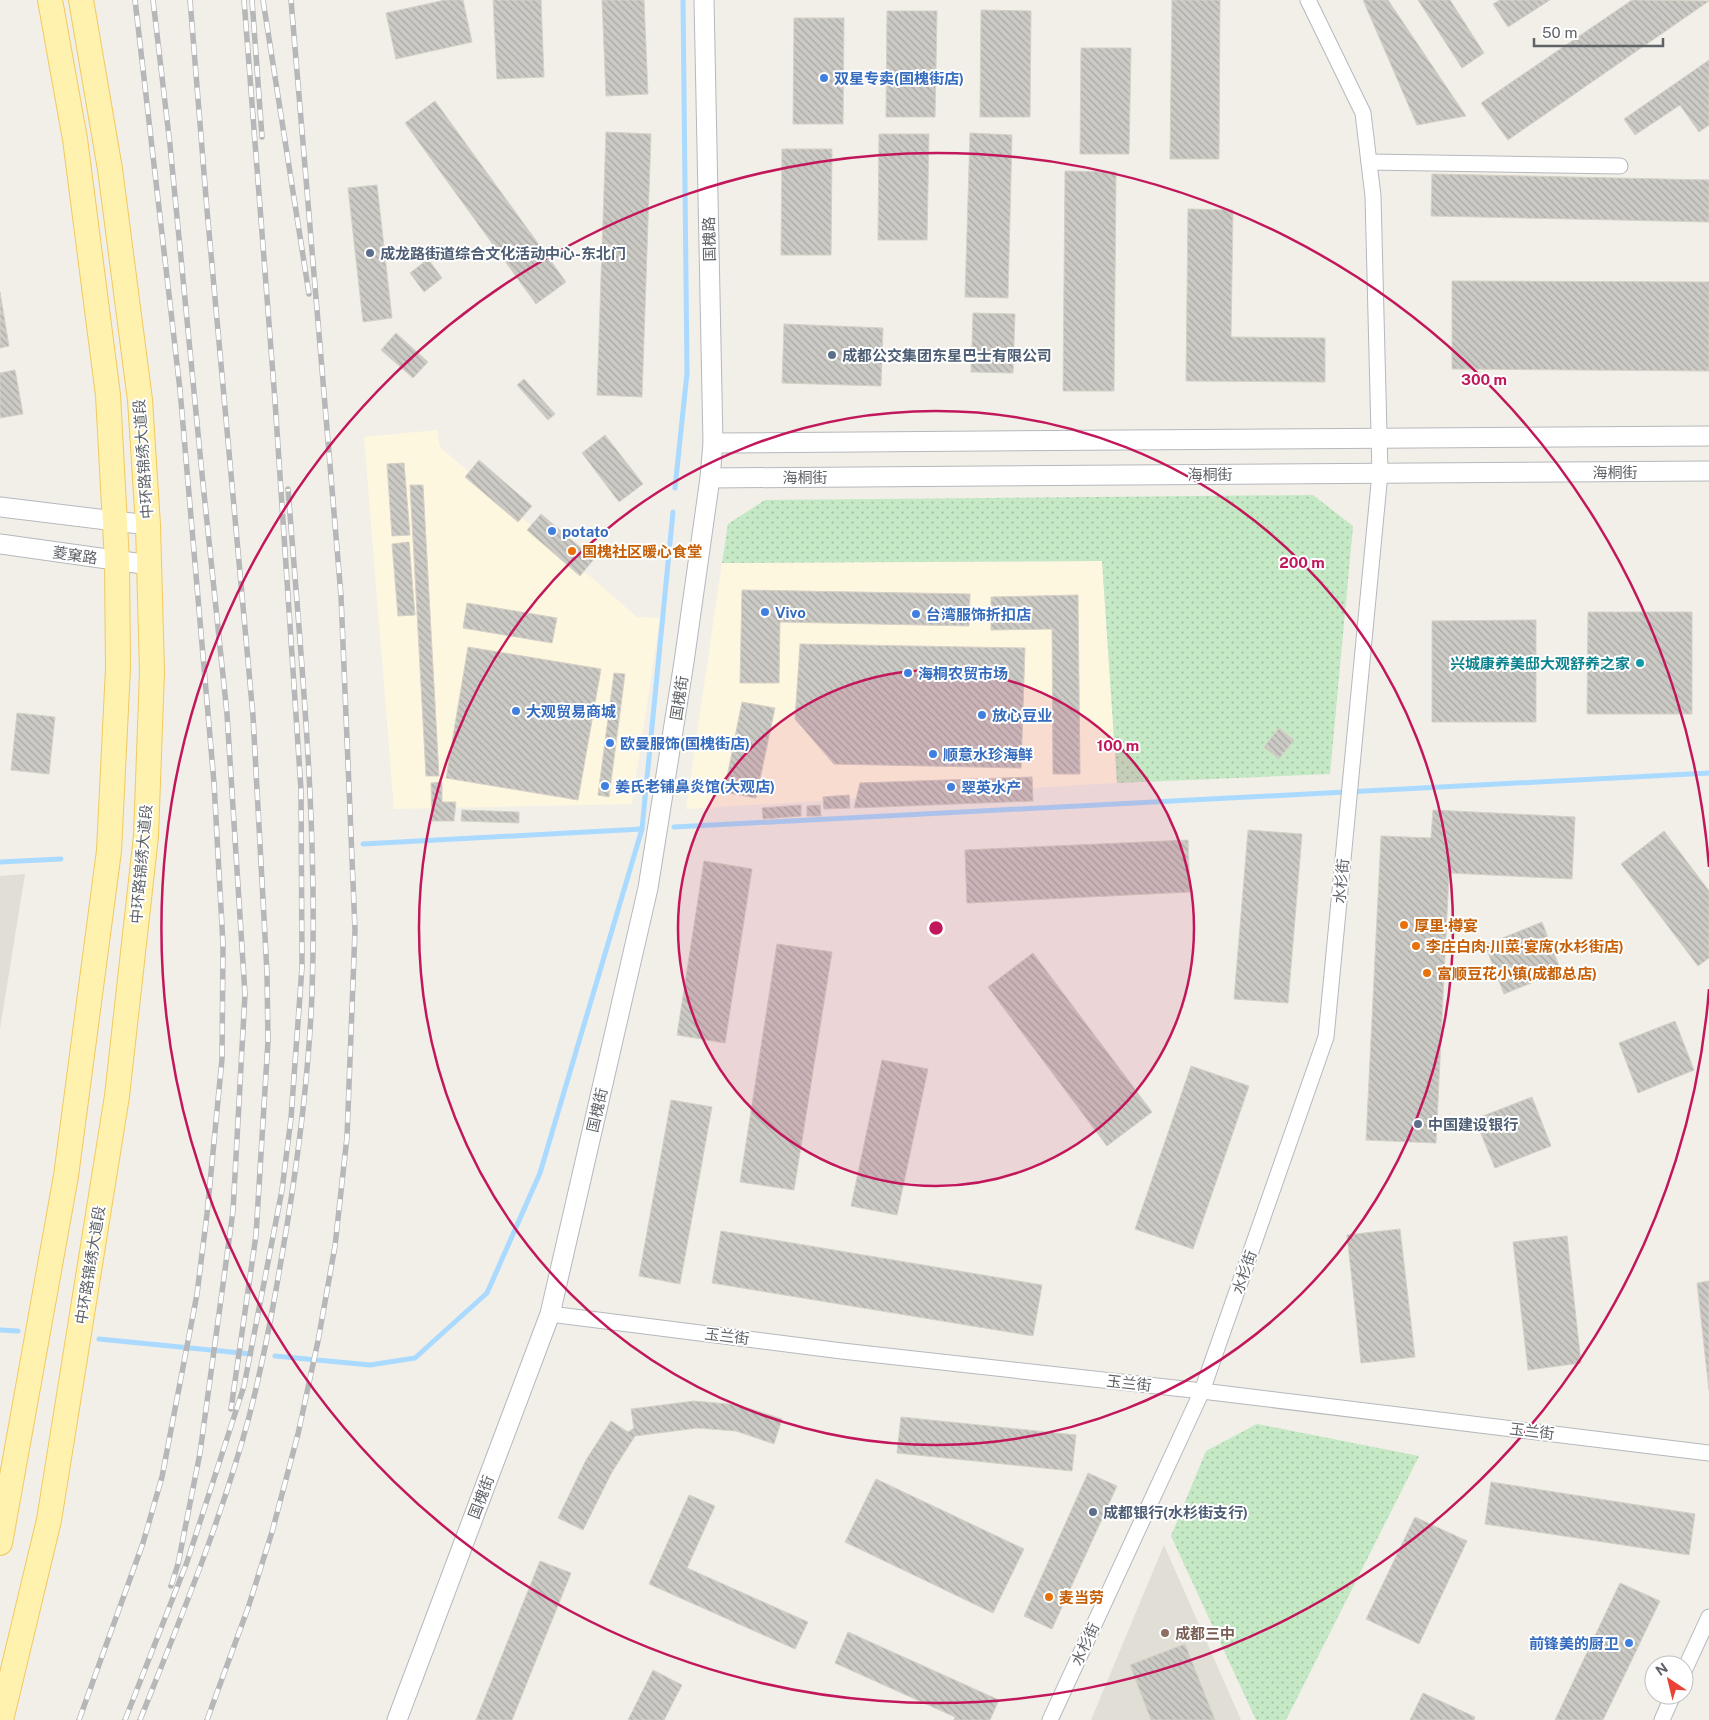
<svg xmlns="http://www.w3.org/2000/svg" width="1709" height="1720" font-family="'Public Sans','Noto Sans SC',sans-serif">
	<defs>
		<pattern id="green-dots" width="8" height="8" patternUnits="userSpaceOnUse" patternTransform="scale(1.25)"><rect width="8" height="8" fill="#c5e8c5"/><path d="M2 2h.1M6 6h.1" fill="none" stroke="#a3c0a4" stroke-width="1.8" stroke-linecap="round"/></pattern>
		<pattern id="building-back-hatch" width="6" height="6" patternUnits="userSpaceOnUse" patternTransform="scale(1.25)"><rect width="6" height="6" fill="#cccac5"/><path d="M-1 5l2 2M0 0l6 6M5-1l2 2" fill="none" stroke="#a9a8a4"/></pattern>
	</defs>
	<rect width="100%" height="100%" fill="#f1efe8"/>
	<g fill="#fef7e0">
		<path d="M437 430 440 447 637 617 660 618 632 804 394 809 364 437Z"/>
		<path d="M1102 561 1117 783 686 809 722 563Z"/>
	</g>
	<g fill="#e1ded6">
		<path d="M25 874 0 1029V876Z"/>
		<path d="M1164 1545 1241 1720H1091Z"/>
	</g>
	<g fill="url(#green-dots)">
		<path d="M1313 495 1353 526 1330 774 1117 783 1102 561 722 563 728 524 765 500Z"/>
		<path d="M1257 1424 1419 1456 1286 1720H1256L1171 1536 1206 1451Z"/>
	</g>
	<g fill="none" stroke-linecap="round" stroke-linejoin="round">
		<g stroke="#aadaff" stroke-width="5">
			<path d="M675 488 687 373 683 0"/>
			<path d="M674 827 1709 773"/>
			<path d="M363 844 642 829"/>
			<path d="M0 862 61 859"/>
			<path d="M0 1330 18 1331"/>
			<path d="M99 1339 251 1354"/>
			<path d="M275 1356 370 1365 415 1358 487 1293 540 1173 642 829 673 512"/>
		</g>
	</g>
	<g fill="url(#building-back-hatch)" stroke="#d6d1c6">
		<path d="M445 0H463L472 42 396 59 386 13Z"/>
		<path d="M493 0H541L544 77 497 79Z"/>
		<path d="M602 0H644L648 94 606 96Z"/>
		<path d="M1172 0H1220L1219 159H1170Z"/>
		<path d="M1363 0H1388L1466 116 1417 125Z"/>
		<path d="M1418 0H1450L1484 53 1462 68Z"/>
		<path d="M1500 0H1550L1508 27 1493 4Z"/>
		<path d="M1632 0 1709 1 1508 140 1481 103Z"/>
		<path d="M981 10 1031 11 1030 117H980Z"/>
		<path d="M887 11H937L935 117H886Z"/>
		<path d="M794 18H844L843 124H793Z"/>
		<path d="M1081 48H1131L1129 154H1080Z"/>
		<path d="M1709 60V125L1699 132 1680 105 1635 135 1624 119Z"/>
		<path d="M435 101 566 282 536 304 405 123Z"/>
		<path d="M606 132 651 134 642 397 597 395Z"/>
		<path d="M970 133 1012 135 1008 298 965 297Z"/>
		<path d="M879 134H929L927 240H878Z"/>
		<path d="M782 149H832L831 255H781Z"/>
		<path d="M1065 171 1116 172 1114 391H1063Z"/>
		<path d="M1432 174 1709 180V222L1431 216Z"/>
		<path d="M377 185 392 318 363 322 348 188Z"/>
		<path d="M1188 209 1233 210 1231 337 1325 338V382L1186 381Z"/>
		<path d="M428 259 442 278 424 292 410 273Z"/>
		<path d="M1452 281 1709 282V371L1452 369Z"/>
		<path d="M0 292 9 346 0 348Z"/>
		<path d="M973 313 1015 314 1013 373 971 372Z"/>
		<path d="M784 324 883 328 881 386 782 383Z"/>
		<path d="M396 333 428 362 413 378 381 350Z"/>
		<path d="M15 370 23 414 0 418V373Z"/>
		<path d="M524 379 555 414 548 420 517 385Z"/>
		<path d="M605 435 643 484 619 502 582 453Z"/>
		<path d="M479 460 532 506 518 522 465 477Z"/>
		<path d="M404 463 410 535 392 536 387 464Z"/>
		<path d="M410 485H423L439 776H426Z"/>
		<path d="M541 514 594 559 580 576 527 530Z"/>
		<path d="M409 542 415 615 398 616 392 544Z"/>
		<path d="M742 590 970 594 969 626 780 622 779 683H740Z"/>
		<path d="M1078 595 1080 774H1053L1052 629 991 630V597Z"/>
		<path d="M467 603 557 618 552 643 463 628Z"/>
		<path d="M1588 612H1692V714H1587Z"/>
		<path d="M1536 620V722H1432V621Z"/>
		<path d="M800 644 1025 648 1021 768 834 764 795 719Z"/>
		<path d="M468 647 601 669 578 800 446 778Z"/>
		<path d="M614 673 625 674 609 797 598 795Z"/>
		<path d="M742 702 775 708 756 798 724 792Z"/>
		<path d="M17 713 55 717 49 774 11 770Z"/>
		<path d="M1279 728 1294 740 1279 759 1264 747Z"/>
		<path d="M1032 777 1033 801 854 808 860 783Z"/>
		<path d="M442 782V802H456L454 821H432L431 783Z"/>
		<path d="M849 795 850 808 824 809 823 797Z"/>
		<path d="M801 805V816L763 819 762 808Z"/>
		<path d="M820 805 821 816H807V806Z"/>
		<path d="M462 810 519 812V823L461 821Z"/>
		<path d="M1433 810 1575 817 1572 879 1449 873 1436 1143 1366 1140 1381 836 1431 838Z"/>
		<path d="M1248 830 1302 834 1288 1003 1234 999Z"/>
		<path d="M1664 831 1709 891V958L1698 966 1621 864Z"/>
		<path d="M1188 840 1190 892 967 903 965 850Z"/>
		<path d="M704 861 752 869 725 1043 677 1035Z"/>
		<path d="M1542 922 1561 971 1504 994 1485 945Z"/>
		<path d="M777 944 832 952 794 1190 740 1182Z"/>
		<path d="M1033 953 1152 1112 1107 1146 988 987Z"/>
		<path d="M1675 1021 1694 1070 1638 1093 1619 1043Z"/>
		<path d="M882 1060 928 1069 897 1215 851 1206Z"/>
		<path d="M1191 1066 1249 1086 1193 1249 1135 1229Z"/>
		<path d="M1532 1097 1551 1146 1495 1168 1475 1119Z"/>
		<path d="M671 1100 712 1107 680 1284 639 1276Z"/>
		<path d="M1400 1229 1415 1357 1361 1363 1347 1235Z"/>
		<path d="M721 1231 1042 1285 1033 1336 712 1283Z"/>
		<path d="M1567 1236 1581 1363 1528 1370 1513 1242Z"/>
		<path d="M1709 1281V1390L1697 1283Z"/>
		<path d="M694 1401 739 1405 782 1419 774 1444 736 1431 697 1428 635 1436 612 1472 583 1530 558 1518 586 1460 611 1421 628 1432 634 1428 631 1409Z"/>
		<path d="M901 1417 1076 1435 1072 1471 897 1453Z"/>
		<path d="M1088 1473 1117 1486 1052 1629 1024 1616Z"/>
		<path d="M876 1479 1024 1549 993 1613 845 1542Z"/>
		<path d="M1491 1482 1695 1514 1689 1555 1485 1524Z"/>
		<path d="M689 1495 715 1506 687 1568 808 1622 795 1649 649 1584Z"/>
		<path d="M1415 1517 1467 1541 1419 1644 1366 1619Z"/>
		<path d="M540 1561 571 1573 512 1720H476Z"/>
		<path d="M1620 1583 1660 1601 1603 1720H1555Z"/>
		<path d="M848 1632 999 1700 990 1720H954L955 1717 835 1663Z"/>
		<path d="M1185 1644 1215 1720H1151L1130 1665Z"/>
		<path d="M653 1670 682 1685 664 1720H628Z"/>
		<path d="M1423 1693 1475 1717 1474 1720H1410Z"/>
	</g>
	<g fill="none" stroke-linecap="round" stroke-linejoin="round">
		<g stroke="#b5b8bc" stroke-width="17">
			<g id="minor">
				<path d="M1369 162 1620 166"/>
				<path d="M550 1314 842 1351 1202 1391 1709 1453"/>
				<path d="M1684 1671 1709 1617"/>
				<path d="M1050 1720 1202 1391 1326 1037 1380 473 1373 196 1363 113 1308 0"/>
				<path d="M1662 1720 1673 1695"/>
			</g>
		</g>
		<g stroke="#b5b8bc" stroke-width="21">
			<g id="tertiary">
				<path d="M713 443 1709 436"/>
				<path d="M710 478 1709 471"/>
				<path d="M0 507 148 525"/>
				<path d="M0 544 150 565"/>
				<path d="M397 1720 550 1314 648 888 684 662 710 478 713 443 704 0"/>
			</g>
		</g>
		<g stroke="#f2c960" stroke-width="26">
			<g id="primary">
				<path d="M0 1543 66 1176 109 851 118 668 117 561 108 395 75 139 50 0"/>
				<path d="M1 1720 49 1520 117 1096 146 836 152 672 148 525 140 400 110 169 81 0"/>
			</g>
		</g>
		<use href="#minor" stroke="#fff" stroke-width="15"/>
		<use href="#tertiary" stroke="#fff" stroke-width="19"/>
		<use href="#primary" stroke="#fff2af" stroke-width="24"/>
		<g stroke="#b6b7b8" stroke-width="5.5">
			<g id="rail">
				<path d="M153 0 170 145 202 474 227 714 245 994 233 1211 200 1453 178 1564 171 1586"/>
				<path d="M190 0 207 210 253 716 267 973 268 1041 256 1235 231 1409"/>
				<path d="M252 0 262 137"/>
				<path d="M263 0 309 294"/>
				<path d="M79 1720 143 1543 162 1477 197 1294 207 1214 222 1059 223 944 214 783 180 390 135 0"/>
				<path d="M125 1720 187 1562 244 1386 282 1190 291 1118 302 967 301 790 275 401 244 0"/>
				<path d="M140 1720C180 1620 221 1521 249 1417 266 1351 277 1286 288 1219 300 1144 309 1069 312 993 318 824 301 657 288 489"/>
				<path d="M207 1720 248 1608 272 1532 298 1434 318 1341 335 1246 347 1137 355 930 341 596 291 0"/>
			</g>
		</g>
		<use href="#rail" stroke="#fff" stroke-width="4" stroke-dasharray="11" stroke-linecap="butt"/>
	</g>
	<circle cx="936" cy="928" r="258" fill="#c2185b" fill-opacity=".12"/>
	<g fill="none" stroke="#c2185b" stroke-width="2.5">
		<circle cx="936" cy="928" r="258"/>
		<circle cx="936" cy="928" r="517"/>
		<path d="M1709 989A775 775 0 1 1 1709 867"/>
	</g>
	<g fill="#3f7fe0" stroke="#fff" stroke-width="2">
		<circle cx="824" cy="78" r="5"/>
		<circle cx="552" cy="531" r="5"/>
		<circle cx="765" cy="612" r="5"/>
		<circle cx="916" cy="614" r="5"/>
		<circle cx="908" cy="673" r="5"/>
		<circle cx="516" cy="711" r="5"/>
		<circle cx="982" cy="715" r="5"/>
		<circle cx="610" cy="743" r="5"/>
		<circle cx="933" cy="754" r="5"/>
		<circle cx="605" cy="786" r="5"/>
		<circle cx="951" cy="787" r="5"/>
		<circle cx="1629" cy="1643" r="5"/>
	</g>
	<g fill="#5c6f8a" stroke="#fff" stroke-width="2">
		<circle cx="370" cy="253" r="5"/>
		<circle cx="832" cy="355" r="5"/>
		<circle cx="1418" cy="1124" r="5"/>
		<circle cx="1093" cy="1512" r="5"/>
	</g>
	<g fill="#e8710a" stroke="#fff" stroke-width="2">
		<circle cx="572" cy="551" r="5"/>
		<circle cx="1404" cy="925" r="5"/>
		<circle cx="1416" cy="946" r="5"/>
		<circle cx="1427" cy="973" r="5"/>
		<circle cx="1049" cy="1597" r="5"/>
	</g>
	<circle fill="#0f9aa8" stroke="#fff" stroke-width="2" cx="1640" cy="663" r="5"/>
	<circle fill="#8d6e63" stroke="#fff" stroke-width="2" cx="1165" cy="1633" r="5"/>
	<g text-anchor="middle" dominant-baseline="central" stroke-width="4" stroke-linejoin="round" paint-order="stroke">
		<g font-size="15" font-weight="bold" fill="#366cbe" stroke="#fff" text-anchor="start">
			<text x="834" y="78">双星专卖(国槐街店)</text>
			<text x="562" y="531">potato</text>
			<text x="775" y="612">Vivo</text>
			<text x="926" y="614">台湾服饰折扣店</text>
			<text x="918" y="673">海桐农贸市场</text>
			<text x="526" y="711">大观贸易商城</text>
			<text x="992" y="715">放心豆业</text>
			<text x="620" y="743">欧曼服饰(国槐街店)</text>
			<text x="943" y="754">顺意水珍海鲜</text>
			<text x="615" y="786">姜氏老铺鼻炎馆(大观店)</text>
			<text x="961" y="787">翠英水产</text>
			<text x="1619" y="1643" text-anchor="end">前锋美的厨卫</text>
		</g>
		<g font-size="15" fill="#5f6368" stroke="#fff">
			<text transform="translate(709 239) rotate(-91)">国槐路</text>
			<text transform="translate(143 459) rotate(-94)">中环路锦绣大道段</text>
			<text x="1615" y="472">海桐街</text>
			<text x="1210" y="474">海桐街</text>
			<text x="805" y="477">海桐街</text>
			<text transform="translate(75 555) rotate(8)">菱窠路</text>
			<text transform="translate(679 698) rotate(-81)">国槐街</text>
			<text transform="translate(141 864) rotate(-85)">中环路锦绣大道段</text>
			<text transform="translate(1341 881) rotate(-85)">水杉街</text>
			<text transform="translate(597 1110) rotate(-77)">国槐街</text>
			<text transform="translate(90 1265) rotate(-81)">中环路锦绣大道段</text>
			<text transform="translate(1244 1272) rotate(-71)">水杉街</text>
			<text transform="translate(727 1336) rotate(7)">玉兰街</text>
			<text transform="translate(1129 1383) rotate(6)">玉兰街</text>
			<text transform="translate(1532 1431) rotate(7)">玉兰街</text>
			<text transform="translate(481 1497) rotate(-69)">国槐街</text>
			<text transform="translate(1085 1644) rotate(-65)">水杉街</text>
		</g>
		<g font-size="15" font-weight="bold" fill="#4e5e75" stroke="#fff" text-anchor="start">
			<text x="380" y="253">成龙路街道综合文化活动中心-东北门</text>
			<text x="842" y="355">成都公交集团东星巴士有限公司</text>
			<text x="1428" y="1124">中国建设银行</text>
			<text x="1103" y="1512">成都银行(水杉街支行)</text>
		</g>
		<g font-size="15" font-weight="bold" fill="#c56008" stroke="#fff" text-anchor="start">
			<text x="582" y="551">国槐社区暖心食堂</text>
			<text x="1414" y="925">厚里·樽宴</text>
			<text x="1426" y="946">李庄白肉·川菜·宴席(水杉街店)</text>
			<text x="1437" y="973">富顺豆花小镇(成都总店)</text>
			<text x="1059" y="1597">麦当劳</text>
		</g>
		<g font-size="15" font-weight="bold" fill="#0d838f" stroke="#fff" text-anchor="end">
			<text x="1630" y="663">兴城康养美邸大观舒养之家</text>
		</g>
		<g font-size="15" font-weight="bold" fill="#785e54" stroke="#fff" text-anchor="start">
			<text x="1175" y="1633">成都三中</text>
		</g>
	</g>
	<circle cx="936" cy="928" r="8" fill="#c2185b" stroke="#fff" stroke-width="2.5"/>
	<g font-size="15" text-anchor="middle" font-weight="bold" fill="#c2185b" stroke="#fff" stroke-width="4" stroke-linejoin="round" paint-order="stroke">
		<text x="1484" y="385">300 m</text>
		<text x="1302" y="568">200 m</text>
		<text x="1118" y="751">100 m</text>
	</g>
	<g transform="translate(1669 1680) rotate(325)"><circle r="24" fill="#ffffff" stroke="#bfc1c3"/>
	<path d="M0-4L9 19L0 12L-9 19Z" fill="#ea4335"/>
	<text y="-8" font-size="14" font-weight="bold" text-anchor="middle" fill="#5f6368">N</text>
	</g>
	<path d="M1534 38v8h129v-8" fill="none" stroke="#5f6368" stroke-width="2.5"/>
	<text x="1542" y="38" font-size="15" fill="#5f6368" stroke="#ffffff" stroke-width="4" paint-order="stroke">50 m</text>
</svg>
